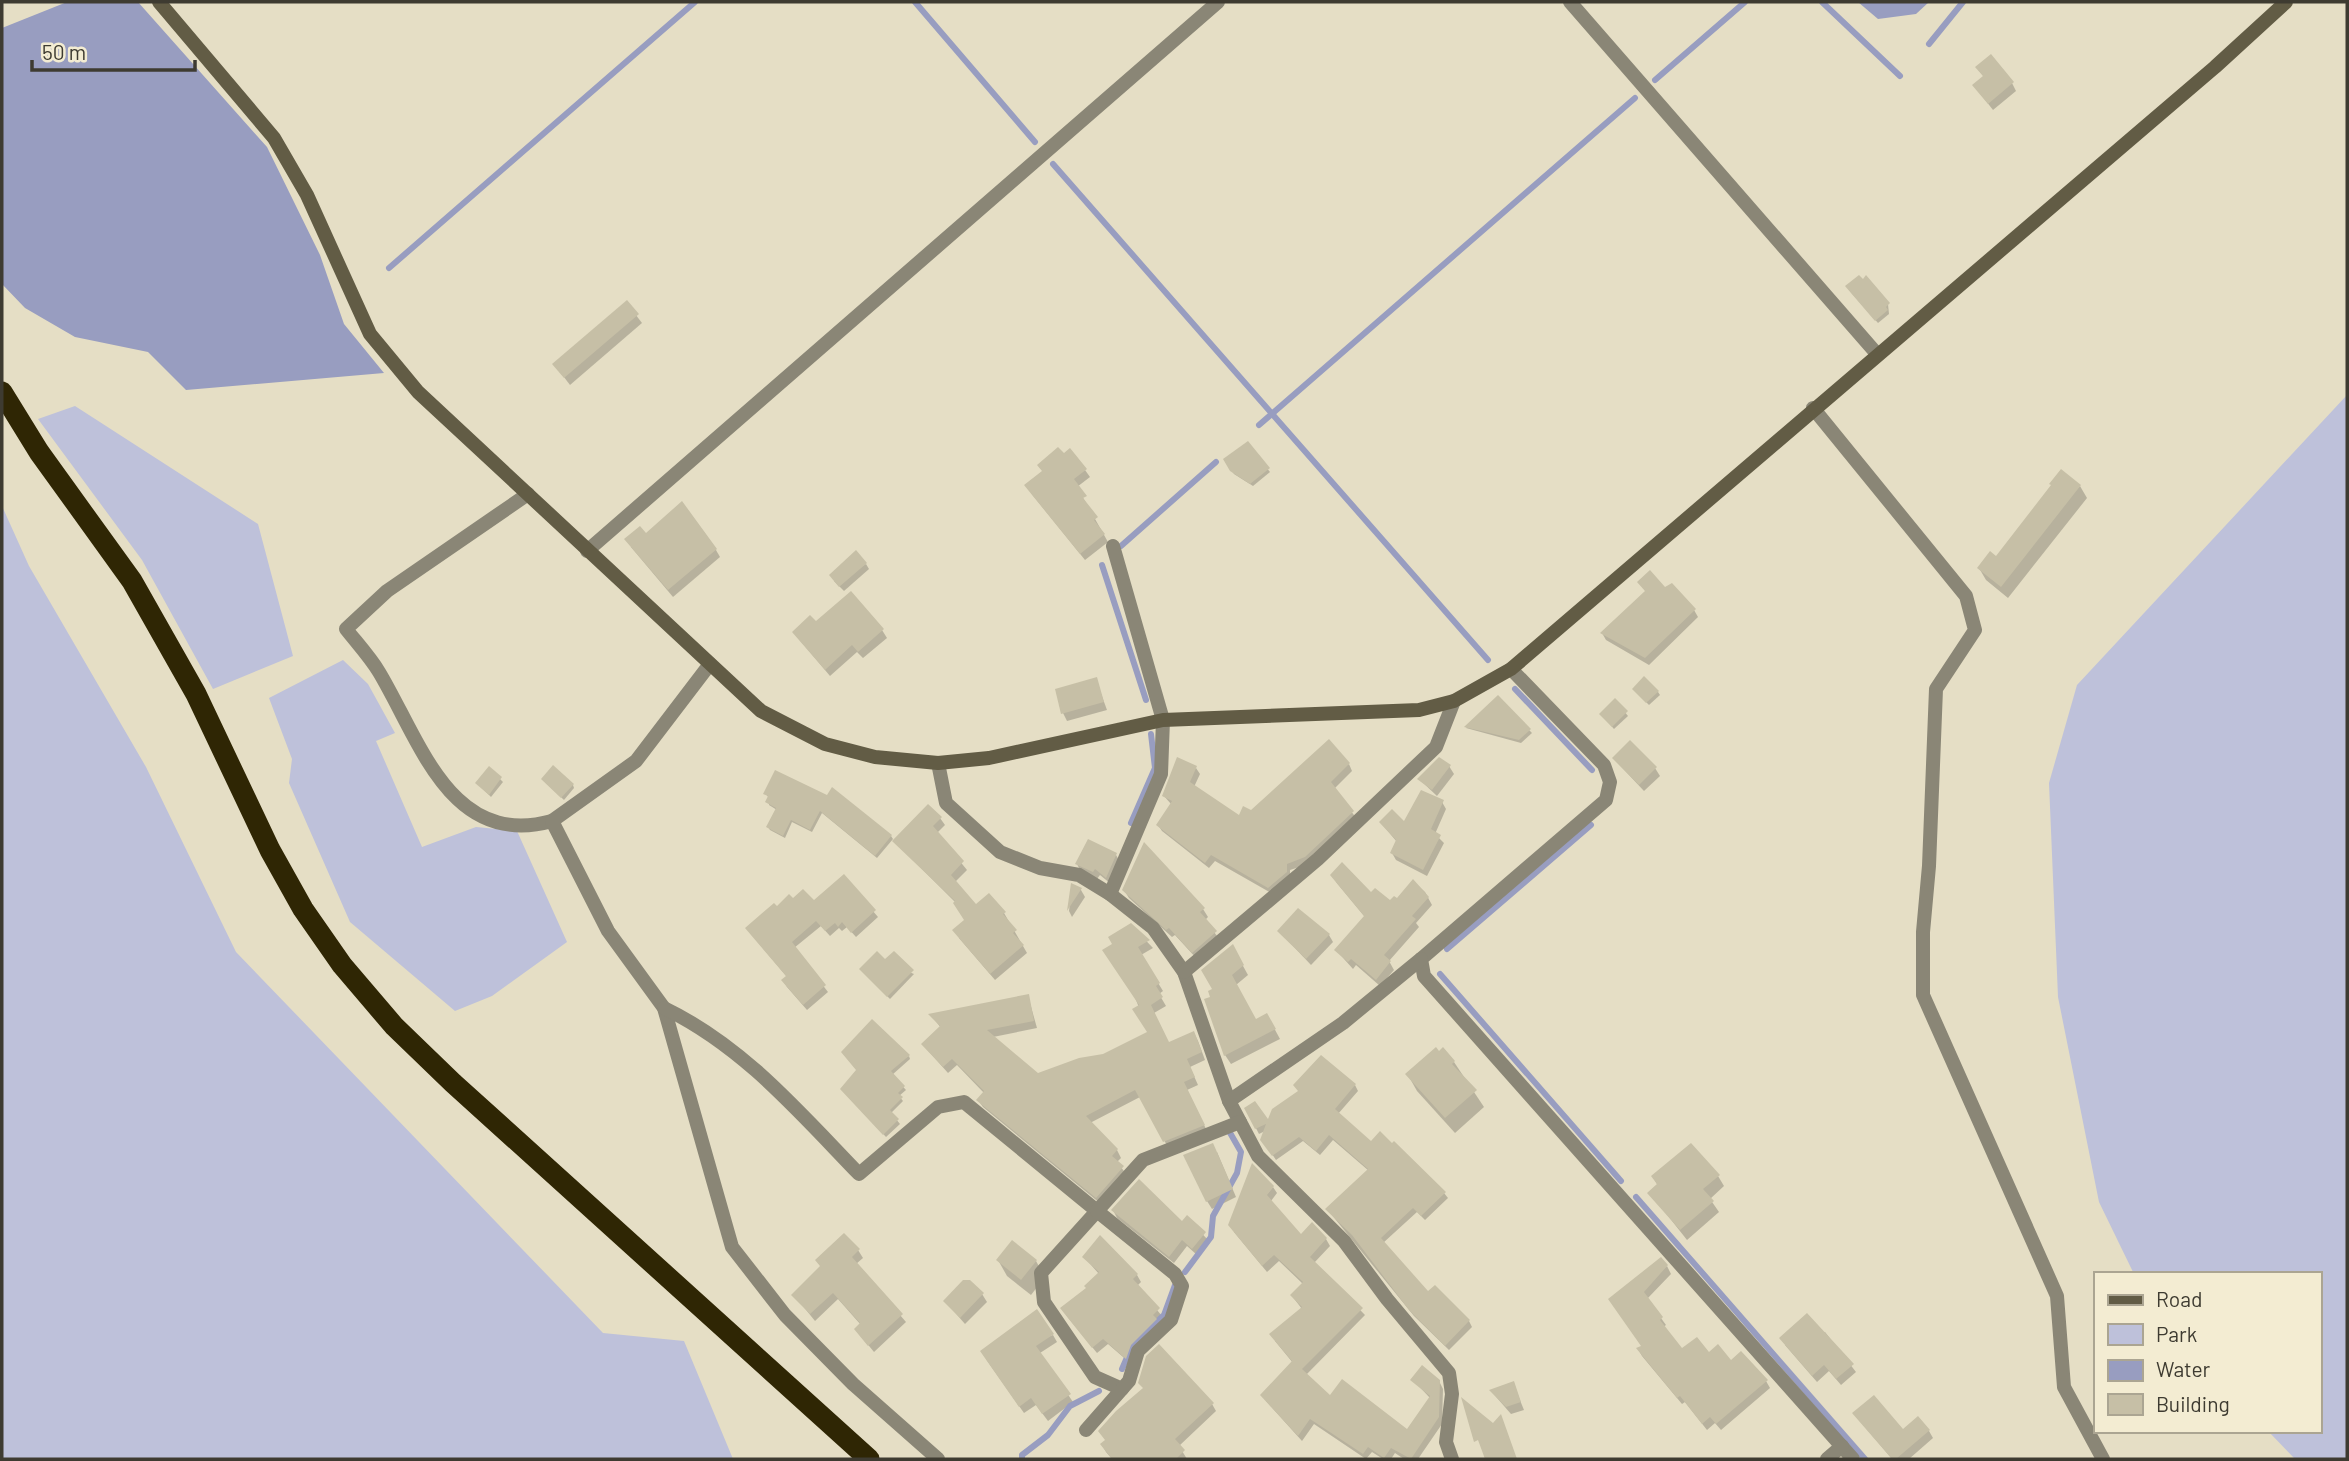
<svg xmlns="http://www.w3.org/2000/svg" width="2349" height="1461" font-family="Barlow,sans-serif">
	<rect width="100%" height="100%" fill="#e5dec5"/>
	<g fill="#bec1da">
		<path d="M2347 395V1459H2295L2268 1431H2319V1274H2134L2099 1202 2058 997 2049 783 2077 685Z"/>
		<path d="M75 406 258 524 293 656 213 689 142 560 38 419Z"/>
		<path d="M2 506 29 566 146 767 236 952 603 1333 684 1341 733 1459H2Z"/>
		<path d="M343 660 368 684 395 733 376 741 422 847 476 827 517 831 567 942 492 996 455 1011 350 922 289 783 292 759 269 698Z"/>
	</g>
	<g fill="#989dc0">
		<path d="M67 2H138L267 147 320 255 344 324 384 373 186 390 148 352 75 337 25 308 2 284V28Z"/>
		<path d="M1858 2H1929L1916 14 1878 19Z"/>
	</g>
	<g fill="#0003">
		<path d="M1977 68 2012 83 2016 91 1993 110 1979 92 1984 77Z"/>
		<path d="M1849 290 1888 304 1889 314 1878 323Z"/>
		<path d="M626 302 642 323 570 385 554 364Z"/>
		<path d="M1247 444 1270 472 1253 486 1234 474 1225 460Z"/>
		<path d="M1085 470 1090 477 1077 487 1108 542 1085 560 1031 493Z"/>
		<path d="M2080 486 2087 498 2008 598 1986 580 1979 568 1996 558Z"/>
		<path d="M646 535 716 550 720 557 673 597 631 547Z"/>
		<path d="M866 564 869 569 844 591 834 581Z"/>
		<path d="M1639 582 1664 589 1694 610 1698 617 1649 665 1606 640 1602 633 1646 592Z"/>
		<path d="M816 623 882 630 887 638 863 658 857 652 830 676 799 639Z"/>
		<path d="M1096 680 1107 710 1067 721 1063 713Z"/>
		<path d="M1636 692H1658L1660 695 1649 705Z"/>
		<path d="M1498 698 1532 733 1521 743 1466 728Z"/>
		<path d="M1615 700 1628 716 1614 729 1603 717Z"/>
		<path d="M1614 759 1655 768 1660 776 1644 791Z"/>
		<path d="M1349 764 1352 771 1334 789 1357 819 1309 864 1290 870V879L1273 894 1215 861 1209 868 1162 831 1158 825 1171 804 1164 796 1196 768 1200 774 1194 787 1239 818Z"/>
		<path d="M1449 766 1454 774 1437 796 1419 779Z"/>
		<path d="M489 768 503 782 491 797 477 783Z"/>
		<path d="M776 773 891 836 893 839 877 858 822 813 812 832 792 822 785 838 770 830 768 827 777 810 769 805V798L765 793Z"/>
		<path d="M545 782 573 785 574 788 564 800Z"/>
		<path d="M1442 802 1446 809 1435 834 1444 843 1427 876 1396 860 1392 853 1397 842 1381 823 1404 824Z"/>
		<path d="M940 818 945 825 937 833 967 870 955 882 976 907 989 895 1004 913 1027 953 995 980 959 938 966 921 956 903 894 841Z"/>
		<path d="M1145 845 1203 909 1208 917 1205 920 1220 940 1197 959 1175 935 1172 937 1129 898 1124 890Z"/>
		<path d="M1116 855 1120 862 1111 884 1100 875 1097 879 1081 872 1077 864Z"/>
		<path d="M843 876 878 917 856 937 847 927 842 931 839 928 830 936 821 926 794 948 828 992 807 1010 787 987 783 981 787 977 747 929 792 901 814 903Z"/>
		<path d="M1413 881 1425 892 1432 905 1416 923 1419 927 1389 961 1394 970 1380 986 1356 965 1353 969 1336 950 1365 917 1336 882 1390 903 1397 901Z"/>
		<path d="M1072 885 1081 890 1085 897 1072 917 1069 911Z"/>
		<path d="M1131 925 1153 948 1141 955 1163 991 1159 994 1166 1006 1154 1013 1169 1044 1194 1033 1198 1041 1205 1060 1190 1067 1198 1085 1187 1090 1208 1133 1169 1149 1140 1097 1090 1123 1117 1150 1121 1158 1117 1162 1127 1175 1101 1204 983 1107 978 1100 984 1093 957 1065 948 1073 923 1045 941 1028 931 1015 1028 996 1037 1028 993 1037 1038 1075 1103 1056 1149 1033 1114 944Z"/>
		<path d="M1279 931 1329 935 1333 942 1311 965Z"/>
		<path d="M1232 946 1248 975 1236 985 1255 1021 1267 1015 1280 1039 1231 1064 1225 1055 1214 990Z"/>
		<path d="M885 962 914 974 890 999 863 972Z"/>
		<path d="M909 1056 910 1059 892 1075 906 1090 899 1096 903 1101 891 1113 900 1124 886 1137 842 1090Z"/>
		<path d="M1454 1062 1484 1107 1455 1133 1417 1091 1408 1075Z"/>
		<path d="M1355 1085 1358 1091 1338 1114 1371 1143 1444 1193 1448 1198 1425 1220 1417 1212 1383 1243 1428 1294 1435 1287 1469 1321 1472 1327 1449 1350 1414 1316 1327 1209 1369 1171 1333 1140 1320 1155 1303 1141 1276 1160 1266 1145 1265 1131 1259 1134 1246 1109 1269 1123Z"/>
		<path d="M1217 1152 1236 1197 1212 1209 1207 1201Z"/>
		<path d="M1718 1176 1724 1186 1710 1199 1719 1212 1687 1240 1650 1193 1658 1186 1653 1177Z"/>
		<path d="M1273 1187 1277 1193 1271 1201 1301 1236 1312 1225 1326 1239 1330 1246 1314 1263 1365 1315 1306 1375 1331 1397 1407 1432 1430 1398 1413 1380 1439 1381 1443 1389 1442 1424 1418 1459H1404L1395 1453 1391 1459H1383L1372 1452 1366 1459 1314 1424 1302 1441 1266 1401 1293 1363 1275 1341 1302 1309 1292 1296 1303 1284 1279 1261 1267 1272 1234 1232Z"/>
		<path d="M1113 1210 1182 1224 1187 1218 1209 1241 1197 1255 1187 1246 1174 1263 1117 1218Z"/>
		<path d="M1100 1238 1137 1275 1141 1282 1137 1286 1162 1316 1156 1321 1159 1327 1130 1363 1108 1344 1097 1353 1066 1315 1099 1274 1084 1257Z"/>
		<path d="M858 1250 863 1258 856 1264 906 1322 874 1352 856 1330 861 1325 838 1299 815 1321 794 1295 821 1267 817 1261Z"/>
		<path d="M998 1260 1036 1261 1045 1277 1031 1295 1007 1276Z"/>
		<path d="M1667 1266 1671 1274 1647 1299 1666 1325 1663 1327 1682 1351 1731 1362 1766 1381 1770 1388 1721 1430 1715 1423 1707 1430 1685 1402 1682 1404 1642 1356 1638 1349 1643 1347 1615 1307Z"/>
		<path d="M982 1294 987 1302 965 1324 945 1301Z"/>
		<path d="M1825 1332 1856 1372 1841 1385 1829 1371 1817 1382 1785 1345Z"/>
		<path d="M1053 1335 1057 1342 1040 1353 1073 1402 1048 1421 1036 1405 1024 1413 986 1359Z"/>
		<path d="M1513 1383 1524 1410 1511 1414 1491 1391Z"/>
		<path d="M1144 1390 1212 1404 1216 1411 1179 1446 1187 1459H1112L1106 1452 1102 1445Z"/>
		<path d="M1854 1414 1903 1432 1929 1431 1933 1438 1909 1459H1892Z"/>
	</g>
	<g fill="none" stroke-linecap="round" stroke-linejoin="round">
		<g stroke="#989dc0" stroke-width="6">
			<path d="M915 2 1035 142"/>
			<path d="M1822 2 1900 76"/>
			<path d="M1929 44 1963 2"/>
			<path d="M1655 80 1745 2"/>
			<path d="M1053 164 1488 660"/>
			<path d="M389 268 695 2"/>
			<path d="M1259 425 1635 98"/>
			<path d="M1121 546 1216 462"/>
			<path d="M1102 565 1146 700"/>
			<path d="M1515 689 1592 770"/>
			<path d="M1131 823 1155 768 1151 734"/>
			<path d="M1447 949 1591 825"/>
			<path d="M1440 974 1621 1181"/>
			<path d="M1636 1197 1865 1459"/>
			<path d="M1185 1272 1211 1237 1213 1216 1237 1173 1241 1152 1229 1131"/>
			<path d="M1122 1369 1132 1346 1164 1315 1175 1285"/>
			<path d="M1022 1459V1455L1048 1435 1070 1406 1099 1391"/>
		</g>
	</g>
	<g fill="#c6bfa6">
		<path d="M1991 54 2014 82 1988 104 1972 85 1983 76 1975 67Z"/>
		<path d="M1859 275 1863 279 1866 275 1890 303 1886 307 1888 310 1875 321 1845 286Z"/>
		<path d="M627 300 639 314 564 378 552 364Z"/>
		<path d="M1248 441 1270 468 1250 484 1230 471 1223 459Z"/>
		<path d="M1058 447 1064 453 1070 448 1087 469 1074 479 1087 496 1083 498 1098 517 1094 520 1105 534 1080 554 1024 485 1042 471 1037 465Z"/>
		<path d="M2061 469 2081 485 2001 587 1977 568 1990 551 1996 556 2051 485 2049 484Z"/>
		<path d="M682 501 717 549 668 590 624 539 640 526 646 533Z"/>
		<path d="M856 550 867 563 839 587 829 575Z"/>
		<path d="M1650 570 1665 587 1672 583 1696 609 1645 658 1600 633 1645 591 1637 582Z"/>
		<path d="M851 591 884 629 858 652 852 645 825 670 792 632 810 615 816 621Z"/>
		<path d="M1644 676 1659 691 1646 703 1632 689Z"/>
		<path d="M1097 677 1104 702 1061 714 1055 689Z"/>
		<path d="M1498 695 1531 729 1519 740 1464 727Z"/>
		<path d="M1615 698 1628 711 1612 727 1599 714Z"/>
		<path d="M1329 739 1350 763 1331 782 1354 811 1305 857 1287 864V872L1268 888 1211 855 1205 863 1156 825 1172 801 1162 796 1177 757 1197 766 1190 782 1239 815 1243 806 1251 810Z"/>
		<path d="M1630 740 1657 767 1639 785 1612 758Z"/>
		<path d="M1439 757 1451 765 1432 790 1417 779Z"/>
		<path d="M553 765 574 784 561 798 541 779Z"/>
		<path d="M489 766 502 777 489 795 475 783Z"/>
		<path d="M775 770 827 795 832 787 892 835 875 856 820 811 810 830 791 820 783 836 766 827 776 808 765 802 768 796 763 794Z"/>
		<path d="M1421 790 1444 800 1431 829 1441 835 1423 870 1390 853 1396 840 1379 822 1392 809 1404 821Z"/>
		<path d="M928 804 942 817 933 826 964 861 951 875 976 904 989 893 1006 912 1003 914 1017 930 1013 933 1024 945 990 974 952 930 964 920 953 903 955 901 892 841Z"/>
		<path d="M1088 839 1117 853 1106 878 1095 869 1093 872 1075 864Z"/>
		<path d="M1144 842 1205 908 1200 912 1217 931 1192 953 1169 928 1166 930 1122 890Z"/>
		<path d="M1342 862 1371 892 1375 888 1390 900 1394 896 1397 898 1413 879 1429 897 1412 916 1416 919 1384 955 1391 961 1376 980 1351 959 1348 962 1334 950 1364 916 1330 875Z"/>
		<path d="M844 874 876 910 851 933 842 922 838 927 835 923 825 931 816 921 792 942 826 985 803 1005 781 980 786 976 745 928 774 903 777 906 789 894 793 898 803 889 814 900Z"/>
		<path d="M1071 883 1082 888 1067 911Z"/>
		<path d="M1298 908 1330 934 1306 959 1277 931Z"/>
		<path d="M1131 923 1150 940 1138 947 1160 983 1156 986 1163 997 1151 1005 1169 1042 1194 1031 1202 1052 1187 1059 1195 1077 1184 1082 1205 1125 1163 1142 1135 1090 1086 1116 1118 1149 1112 1156 1124 1166 1096 1198 976 1100 984 1091 952 1059 943 1067 921 1044 940 1026 928 1014 1029 994 1034 1021 987 1030 1038 1073 1079 1058 1103 1054 1147 1032 1132 1009 1139 1005 1102 950 1112 944 1108 937Z"/>
		<path d="M1233 944 1244 965 1232 975 1256 1019 1267 1013 1276 1029 1224 1056 1204 999 1210 997 1208 991 1212 989 1201 970Z"/>
		<path d="M877 951 885 959 894 951 914 970 887 997 859 969Z"/>
		<path d="M872 1019 910 1055 891 1071 905 1086 898 1093 903 1097 890 1110 899 1119 883 1135 840 1089 856 1070 841 1052Z"/>
		<path d="M1436 1047 1439 1051 1443 1047 1455 1061 1452 1064 1477 1090 1445 1118 1405 1074Z"/>
		<path d="M1321 1055 1356 1084 1335 1109 1371 1141 1380 1131 1392 1143 1394 1141 1446 1192 1421 1216 1413 1208 1381 1238 1428 1291 1435 1285 1470 1320 1445 1346 1409 1310 1352 1235 1325 1209 1368 1169 1329 1135 1316 1151 1299 1137 1272 1156 1260 1140 1266 1124 1255 1129 1244 1108 1255 1101 1268 1119 1272 1109 1298 1091 1293 1085Z"/>
		<path d="M1213 1143 1233 1189 1206 1202 1183 1155Z"/>
		<path d="M1691 1143 1720 1175 1703 1189 1714 1201 1680 1230 1647 1193 1657 1184 1651 1176Z"/>
		<path d="M1252 1163 1274 1186 1267 1195 1301 1234 1312 1222 1327 1238 1310 1257 1363 1308 1302 1369 1330 1395 1342 1379 1407 1429 1430 1396 1410 1380 1422 1365 1440 1380 1439 1417 1411 1459 1391 1448 1384 1458 1368 1447 1363 1454 1310 1419 1298 1436 1260 1395 1292 1361 1269 1334 1302 1307 1290 1295 1303 1282 1274 1255 1262 1266 1228 1225Z"/>
		<path d="M1139 1179 1182 1221 1187 1215 1206 1232 1192 1249 1182 1240 1169 1257 1111 1210Z"/>
		<path d="M844 1233 860 1249 852 1257 903 1314 868 1346 854 1329 860 1323 833 1293 810 1314 791 1295 820 1266 815 1260Z"/>
		<path d="M1100 1235 1138 1274 1133 1279 1160 1308 1153 1315 1157 1319 1131 1345 1126 1359 1103 1339 1092 1348 1060 1308 1086 1288 1084 1286 1099 1272 1082 1257Z"/>
		<path d="M1012 1240 1037 1260 1021 1280 996 1260Z"/>
		<path d="M1661 1257 1668 1265 1644 1292 1663 1317 1660 1320 1682 1348 1697 1337 1709 1352 1718 1344 1731 1360 1741 1351 1768 1380 1716 1424 1710 1417 1702 1424 1680 1396 1677 1398 1636 1348 1641 1346 1608 1299Z"/>
		<path d="M963 1280H970L984 1293 960 1318 943 1301Z"/>
		<path d="M1037 1309 1054 1334 1036 1346 1071 1394 1042 1414 1031 1398 1019 1407 980 1351Z"/>
		<path d="M1807 1313 1854 1364 1836 1379 1824 1365 1812 1376 1779 1338Z"/>
		<path d="M1159 1344 1214 1403 1175 1439 1185 1450 1176 1459H1112L1100 1444 1105 1440 1098 1431 1116 1411 1143 1388 1138 1383 1146 1356Z"/>
		<path d="M1514 1381 1521 1402 1506 1407 1489 1390Z"/>
		<path d="M1874 1395 1903 1429 1918 1416 1930 1430 1896 1459H1892L1852 1413Z"/>
		<path d="M1461 1397 1493 1423 1501 1414 1517 1459H1485L1478 1440 1474 1442Z"/>
	</g>
	<g fill="none" stroke-linecap="round" stroke-linejoin="round">
		<g stroke="#8a8676" stroke-width="14">
			<path d="M1570 2 1877 354"/>
			<path d="M1813 408 1966 596 1975 630 1936 689 1929 866 1923 932V995L2057 1296 2064 1387 2103 1459"/>
			<path d="M528 494 387 591 346 629C357 643 370 657 379 672 420 740 450 849 552 821"/>
			<path d="M587 551 1218 2"/>
			<path d="M710 664 636 761 552 821 608 931 664 1008 732 1247 785 1315 853 1384 938 1459"/>
			<path d="M1511 669 1604 765 1610 782 1606 800 1421 959 1424 976 1853 1459"/>
			<path d="M938 763 946 803 1000 852 1040 868 1079 875 1110 894 1153 928 1184 972 1229 1101 1258 1156 1344 1241 1387 1299 1449 1373 1452 1394 1446 1442 1452 1459"/>
			<path d="M1110 894 1161 774 1163 720 1113 546"/>
			<path d="M1184 972 1318 859 1436 747 1454 701"/>
			<path d="M664 1008C743 1046 799 1112 859 1174L938 1107 964 1102 1097 1211 1041 1273 1044 1302 1095 1377 1122 1389"/>
			<path d="M1229 1101 1343 1023 1421 959"/>
			<path d="M1086 1430 1129 1381 1138 1351 1171 1320 1182 1286 1175 1274 1097 1211 1143 1160 1240 1122"/>
			<path d="M1827 1459 1842 1446"/>
		</g>
		<path stroke="#625c45" stroke-width="14" d="M159 2 274 138 307 195 370 334 418 392 761 711 825 744 875 757 938 763 989 758 1163 720 1419 710 1454 701 1511 669 2215 67 2286 2"/>
		<path stroke="#2f2604" stroke-width="21" d="M2 392 39 452 132 581 196 694 270 850 303 909 342 965 394 1026 453 1083 869 1459"/>
	</g>
	<rect width="2349" height="1461" fill="none" stroke="#3e3b31" stroke-width="7"/>
	<rect x="2094" y="1272" width="228" height="161" fill="#f3ecd2" stroke="#aba592" stroke-width="2"/>
	<rect x="2108" y="1295" width="35" height="10" fill="#625c45" stroke="#aba592" stroke-width="2"/>
	<text x="2156" y="1307" font-size="21" fill="#3e3b31">Road</text>
	<rect x="2108" y="1324" width="35" height="21" fill="#bec1da" stroke="#aba592" stroke-width="2"/>
	<text x="2156" y="1342" font-size="21" fill="#3e3b31">Park</text>
	<rect x="2108" y="1360" width="35" height="21" fill="#989dc0" stroke="#aba592" stroke-width="2"/>
	<text x="2156" y="1377" font-size="21" fill="#3e3b31">Water</text>
	<rect x="2108" y="1394" width="35" height="21" fill="#c6bfa6" stroke="#aba592" stroke-width="2"/>
	<text x="2156" y="1412" font-size="21" fill="#3e3b31">Building</text>
	<path d="M32 60v10h163v-10" fill="none" stroke="#3e3b31" stroke-width="3.5"/>
	<text x="42" y="60" font-size="21" fill="#3e3b31" stroke="#f3ecd2" stroke-width="5" paint-order="stroke">50 m</text>
</svg>
